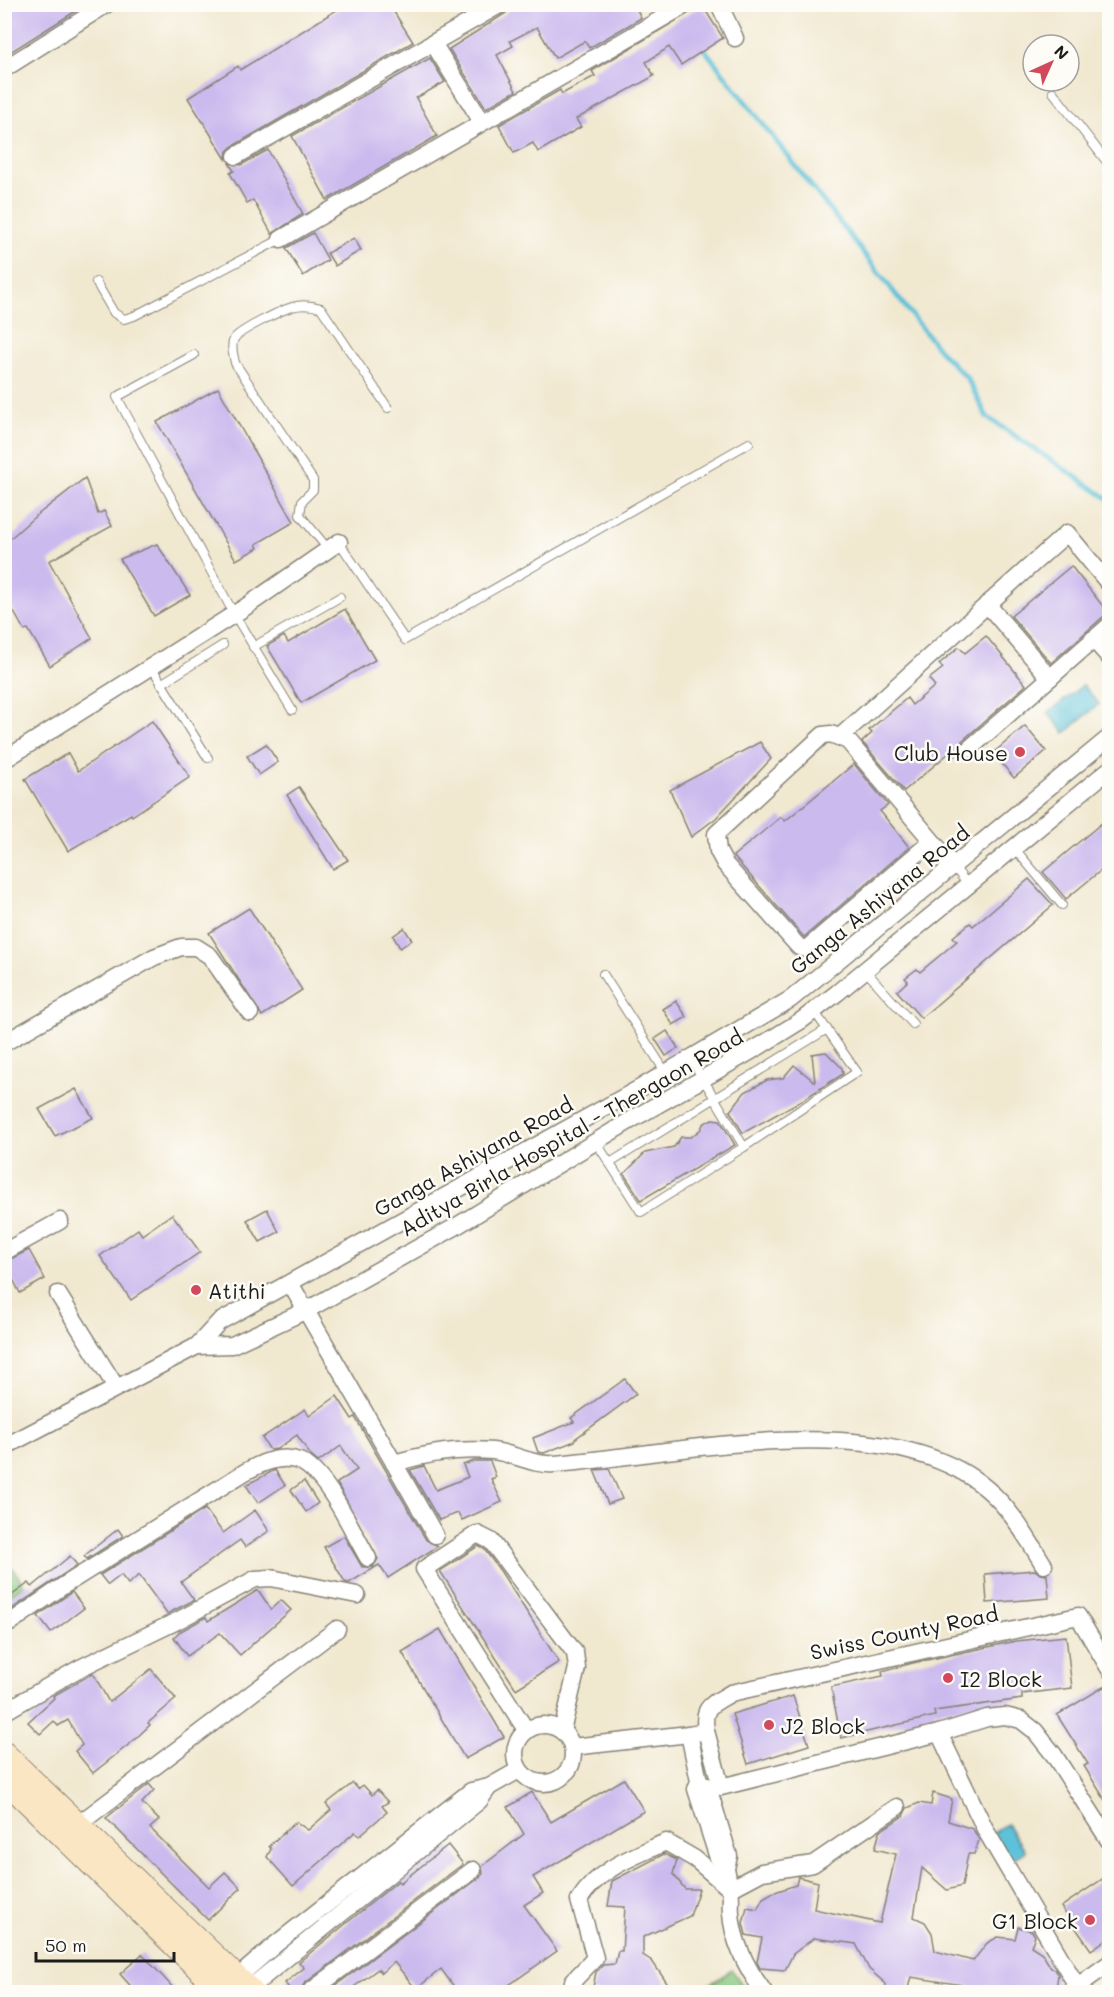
<svg xmlns="http://www.w3.org/2000/svg" width="1114" height="1997" font-family="Mali,sans-serif">
	<rect width="100%" height="100%" fill="#fdfcf7"/>
	<filter id="ink" filterUnits="userSpaceOnUse"><feTurbulence type="fractalNoise" baseFrequency=".0167" numOctaves="2"/><feDisplacementMap in="SourceGraphic" scale="12" xChannelSelector="R" yChannelSelector="G"/><feConvolveMatrix kernelMatrix="1 2 1 2 8 2 1 2 1" color-interpolation-filters="sRGB"/></filter>
	<filter id="wash" filterUnits="userSpaceOnUse"><feTurbulence type="fractalNoise" baseFrequency=".008" numOctaves="4" result="noise"/><feDisplacementMap in="SourceGraphic" scale="24" xChannelSelector="R" yChannelSelector="G"/><feGaussianBlur stdDeviation="1.35" result="paint"/><feColorMatrix in="noise" values="0 0 0 0 0 0 0 0 0 0 0 0 0 0 0 0 0 1.4 0 .05"/><feComposite in="paint" operator="in"/></filter>
	<g filter="url(#wash)">
		<rect width="100%" height="100%" fill="#f1e8d0"/>
		<g fill="#87c77f" stroke="#52724e" stroke-width="1.5">
			<path d="M12 1567 24 1585 11 1594 5 1585 4 1572Z"/>
			<path d="M732 1970 747 1992H697Z"/>
		</g>
		<g fill="#5bc1d9" stroke="#3c6e7a" stroke-width="1.5">
			<path d="M1083 685 1099 704 1065 733 1048 713Z"/>
			<path d="M1007 1824 1025 1851 1010 1861 992 1834Z"/>
		</g>
		<g fill="none" stroke-linecap="round" stroke-linejoin="round">
			<path stroke="#5bc1d9" stroke-width="5" d="M702 46 939 350 967 378 987 417 1110 500"/>
		</g>
		<g id="blocks">
			<g fill="#cbbaee">
				<path d="M4 4H87L4 56V36L10 32 4 23Z"/>
				<path d="M346 4H389L413 42 231 147 227 151 226 159 188 98 238 66 240 70Z"/>
				<path d="M511 4H634L641 18 589 48 585 41 555 58 537 27 510 41 513 46 497 55 516 91 486 108 449 49 506 13Z"/>
				<path d="M702 5 723 38 681 65 669 47 646 62 654 76 576 119 581 127 538 152 533 143 514 153 499 125 560 90 562 94 595 76 592 71Z"/>
				<path d="M430 58 445 82 416 98 437 136 327 200 292 136Z"/>
				<path d="M268 150 303 214 272 234 253 200 247 203 230 173 234 171 229 163 241 165Z"/>
				<path d="M313 233 328 260 303 276 286 248Z"/>
				<path d="M354 238 361 250 335 266 327 253Z"/>
				<path d="M218 388 294 522 256 544 258 548 236 560 157 422Z"/>
				<path d="M85 478 98 514 104 511 112 526 49 561 92 638 50 666 28 629 24 630 4 594V544L32 519Z"/>
				<path d="M157 544 190 595 154 616 120 559Z"/>
				<path d="M1071 566 1110 615 1103 617 1051 663 1011 616Z"/>
				<path d="M345 609 375 660 301 703 267 646 284 636 288 643Z"/>
				<path d="M986 636 1026 685 962 741 959 753 953 758 949 753 904 791 862 742 872 733 869 730 907 698 912 705 935 686 929 679 943 668 939 664 959 647 965 653Z"/>
				<path d="M152 721 190 777 132 816 131 814 68 851 25 779 68 753 78 771Z"/>
				<path d="M1025 726 1046 751 1014 778 993 753Z"/>
				<path d="M760 742 771 759 716 818 691 837 670 790Z"/>
				<path d="M266 744 278 762 259 775 247 756Z"/>
				<path d="M854 764 888 805 880 811 909 847 804 937 733 856 781 817 785 821Z"/>
				<path d="M299 787 348 860 333 869 287 795Z"/>
				<path d="M1110 816V863L1066 899 1043 872Z"/>
				<path d="M1029 879 1053 905 921 1018 897 991 908 981 905 978 917 969 920 972 957 941 953 937 970 923 973 926Z"/>
				<path d="M249 908 302 990 262 1016 209 933Z"/>
				<path d="M404 928 412 940 400 948 393 936Z"/>
				<path d="M676 1001 687 1017 673 1025 663 1009Z"/>
				<path d="M667 1031 678 1048 666 1056 655 1039Z"/>
				<path d="M826 1052 842 1068 843 1074 804 1099 743 1133 730 1111 745 1092 767 1080 783 1078 794 1065 815 1082 812 1054Z"/>
				<path d="M76 1089 93 1118 55 1136 39 1109Z"/>
				<path d="M712 1119 720 1120 735 1145 641 1200 624 1174 645 1153 674 1147 681 1137H691L701 1129 703 1124Z"/>
				<path d="M267 1209 279 1232 260 1242 247 1220Z"/>
				<path d="M172 1214 200 1252 131 1300 100 1256 138 1229 142 1235Z"/>
				<path d="M29 1250 45 1279 20 1293 4 1262Z"/>
				<path d="M625 1379 636 1394 575 1439V1441L544 1453 538 1452 533 1438 574 1422 571 1418Z"/>
				<path d="M337 1396 352 1419 355 1417 426 1540 438 1546 388 1578 379 1565 349 1583 345 1582 324 1547 344 1536 362 1567H373L378 1559 337 1483 357 1470 341 1446 318 1462 311 1456 297 1435 277 1449 270 1450 262 1438 305 1409 309 1416Z"/>
				<path d="M474 1461H490L496 1477 491 1479 502 1502 462 1520 458 1513 439 1520 410 1470 424 1466 436 1490 468 1477 463 1465Z"/>
				<path d="M609 1469 622 1499 608 1504 594 1470Z"/>
				<path d="M275 1470 285 1485 258 1503 246 1485Z"/>
				<path d="M304 1481 318 1503 306 1512 291 1490Z"/>
				<path d="M205 1509 223 1533 255 1510 269 1531 245 1547 240 1540 181 1582 194 1600 167 1614 139 1575 128 1584 121 1575 108 1585 100 1575Z"/>
				<path d="M118 1529 123 1536 87 1559 84 1556Z"/>
				<path d="M478 1546 484 1549 501 1572 559 1662 516 1689 440 1571Z"/>
				<path d="M70 1556 77 1565 4 1614V1601L29 1583 32 1587Z"/>
				<path d="M1035 1570 1040 1574 1047 1575 1049 1598 987 1603 985 1574Z"/>
				<path d="M258 1590 271 1609 281 1600 291 1610 240 1655 220 1633 187 1656 174 1637 179 1632 206 1617 208 1621Z"/>
				<path d="M72 1592 84 1608 51 1633 38 1616Z"/>
				<path d="M440 1629 504 1737 465 1759 402 1652Z"/>
				<path d="M1066 1636 1072 1688 1022 1694V1699L934 1711 935 1716 841 1738 831 1687 883 1676 882 1671 913 1663 1016 1641Z"/>
				<path d="M151 1669 176 1699 148 1723 150 1725 132 1742 93 1773 75 1751 82 1745 68 1720 58 1726 54 1721 40 1734 28 1722 54 1698 53 1696 93 1673 109 1702Z"/>
				<path d="M1105 1686 1110 1694V1808L1084 1766 1088 1764 1057 1715Z"/>
				<path d="M793 1696 809 1745 748 1764 732 1714Z"/>
				<path d="M624 1779 644 1811 533 1877 543 1893 524 1905 557 1951 499 1992H458L441 1969 416 1989 394 1962 381 1973 378 1969 347 1992H327L479 1878 483 1874 482 1866 524 1834 508 1807 532 1792 551 1822Z"/>
				<path d="M353 1783 358 1789 363 1785 372 1795 377 1790 388 1802 382 1806 387 1812 359 1836 355 1832 293 1886 267 1857 271 1849 269 1846 296 1822 308 1830 331 1810 326 1804Z"/>
				<path d="M149 1784 154 1790 142 1803 159 1820 150 1828 209 1887 225 1872 241 1888 208 1920 106 1818Z"/>
				<path d="M933 1793 952 1799 948 1821 973 1829 979 1840 974 1854H968L962 1886 947 1890 922 1868 914 1917 925 1922 932 1933 935 1951 973 1961 987 1943 998 1937 1015 1939 1018 1927 1032 1931 1035 1936 1031 1946 1042 1953 1051 1968 1055 1969 1058 1975 1056 1989 1043 1988V1992H982L983 1988 911 1977 907 1992H885L886 1984 869 1969 856 1944 814 1938 793 1954 785 1970 760 1968 757 1962 762 1938 746 1935 743 1923 747 1907 757 1909 763 1898 772 1893 796 1885 798 1877 818 1882 814 1909 880 1923 896 1854 875 1849 880 1831 903 1816 907 1808 919 1803 931 1805Z"/>
				<path d="M448 1845 463 1864 304 1984 300 1992H292L285 1983 304 1968 299 1962 398 1881 400 1883Z"/>
				<path d="M664 1854 677 1860 673 1874 685 1889H699L690 1916 643 1937V1955L652 1961 673 1992H592L596 1972 603 1965 615 1964 618 1951H622L625 1907 608 1906 612 1881Z"/>
				<path d="M1110 1874V1937L1091 1950 1061 1907Z"/>
				<path d="M142 1954 177 1992H136L120 1974Z"/>
			</g>
		</g>
	</g>
	<g filter="url(#ink)">
		<use href="#blocks" fill-opacity="0" stroke="#868276" stroke-width="1.5"/>
		<g fill="none" stroke-linecap="round" stroke-linejoin="round">
			<g stroke="#868276" stroke-width="10">
				<g id="lane">
					<path d="M1053 92 1110 166"/>
					<path d="M96 282 114 313 124 319 134 316 281 239"/>
					<path d="M194 355 117 397 234 614 292 710"/>
					<path d="M339 542 405 640 749 443"/>
					<path d="M328 549 300 515 302 501 313 490V480L235 363C234 356 230 347 234 339 238 331 282 310 292 307 302 304 311 305 321 308L388 408"/>
					<path d="M253 647 340 597"/>
					<path d="M152 668 208 758"/>
					<path d="M161 684 223 645"/>
					<path d="M1015 849 1062 905"/>
					<path d="M954 867 969 886"/>
					<path d="M865 970 913 1024"/>
					<path d="M603 974 666 1073"/>
					<path d="M596 1142 641 1212 744 1147 691 1059"/>
					<path d="M744 1147 857 1072 814 1011"/>
					<path d="M610 1163 827 1029"/>
				</g>
			</g>
			<g stroke="#868276" stroke-width="19">
				<g id="street">
					<path d="M719 4 735 38"/>
					<path d="M433 43 482 122"/>
					<path d="M4 69 107 4"/>
					<path d="M236 156 501 4"/>
					<path d="M281 239 687 4"/>
					<path d="M987 604 1050 678"/>
					<path d="M1093 639 1110 658"/>
					<path d="M841 736 1067 533 1110 585"/>
					<path d="M969 749 1110 625"/>
					<path d="M4 760 244 608 339 542"/>
					<path d="M932 841 806 949 799 947 725 864 718 851 716 834 823 735 831 734 848 741 954 867"/>
					<path d="M4 1043 154 957 181 947H196L210 956 250 1013"/>
					<path d="M4 1252 60 1221"/>
					<path d="M290 1283 394 1463C424 1454 461 1448 493 1451 513 1453 534 1466 554 1464 675 1455 887 1403 987 1489 1012 1510 1027 1538 1044 1565"/>
					<path d="M58 1294 116 1387"/>
					<path d="M197 1346 219 1322 642 1087 791 999 1110 737"/>
					<path d="M4 1447 197 1346 232 1345 307 1310 455 1227 636 1117 760 1046 802 1020 837 993 1110 769"/>
					<path d="M394 1463 435 1535"/>
					<path d="M4 1627 63 1586 245 1472C261 1463 281 1454 299 1461 326 1471 353 1533 368 1558"/>
					<path d="M4 1712 80 1668 177 1621 255 1579 271 1578 357 1595"/>
					<circle cx="544" cy="1754" r="29"/>
					<path d="M526 1730 424 1569 477 1534 491 1541 575 1653 577 1668 562 1731"/>
					<path d="M706 1731 721 1787 939 1733 987 1718 1005 1716 1021 1720 1035 1731 1054 1755 1110 1842"/>
					<path d="M939 1733 986 1831 1077 1986"/>
					<path d="M572 1747 689 1734"/>
					<path d="M76 1826 337 1629"/>
					<path d="M726 1868 718 1858 696 1789 699 1781 689 1734 706 1731C702 1706 711 1705 731 1693L1078 1616 1110 1670"/>
					<path d="M230 1984 276 1944 471 1791 489 1787 519 1770"/>
					<path d="M245 1992 479 1801 489 1787"/>
					<path d="M310 1992 473 1870"/>
					<path d="M572 1992 573 1981 595 1958 579 1900C599 1868 633 1857 666 1842L695 1859 730 1889 726 1868 729 1856 708 1787 699 1781"/>
					<path d="M764 1992C747 1969 733 1942 731 1913 730 1904 732 1898 730 1889L762 1872 813 1864 897 1807"/>
					<path d="M1069 1992 1110 1963"/>
				</g>
			</g>
			<g stroke="#868276" stroke-width="26">
				<g id="secondary">
					<path d="M4 1754 251 1992"/>
					<path d="M8 1782 223 1992"/>
				</g>
			</g>
			<use href="#lane" stroke="#fff" stroke-width="8"/>
			<use href="#street" stroke="#fff" stroke-width="16"/>
			<use href="#secondary" stroke="#fbe6c4" stroke-width="24"/>
		</g>
	</g>
	<g fill="#d1495b" stroke="#fdfcf7" stroke-width="2">
		<circle cx="1020" cy="752" r="6"/>
		<circle cx="196" cy="1290" r="6"/>
		<circle cx="948" cy="1678" r="6"/>
		<circle cx="769" cy="1725" r="6"/>
		<circle cx="1090" cy="1920" r="6"/>
	</g>
	<g text-anchor="middle" dominant-baseline="central" stroke-width="5" stroke-linejoin="round" paint-order="stroke">
		<g font-size="21" fill="#1c1c1c" stroke="#fdfcf7" text-anchor="start">
			<text x="1008" y="752" text-anchor="end">Club House</text>
			<text x="208" y="1290">Atithi</text>
			<text x="960" y="1678">I2 Block</text>
			<text x="781" y="1725">J2 Block</text>
			<text x="1078" y="1920" text-anchor="end">G1 Block</text>
		</g>
		<g font-size="21" fill="#1c1c1c" stroke="#fdfcf7">
			<text transform="translate(879 899) rotate(-39)">Ganga Ashiyana Road</text>
			<text transform="translate(571 1132) rotate(-30)">Aditya Birla Hospital - Thergaon Road</text>
			<text transform="translate(473 1156) rotate(-29)">Ganga Ashiyana Road</text>
			<text transform="translate(904 1632) rotate(-12)">Swiss County Road</text>
		</g>
	</g>
	<rect width="1114" height="1997" fill="none" stroke="#fdfcf7" stroke-width="24"/>
	<g transform="translate(1051 63) rotate(45)"><circle r="28" fill="#fdfcf7" stroke="#a3a29f" stroke-width="1.5"/>
	<path d="M0-4.5L10 22L0 15L-10 22Z" fill="#d1495b"/>
	<text y="-9" font-size="16" font-weight="bold" text-anchor="middle" fill="#1c1c1c">N</text>
	</g>
	<path d="M36 1952v9h138v-9" fill="none" stroke="#1c1c1c" stroke-width="3"/>
	<text x="45" y="1952" font-size="18" fill="#1c1c1c" stroke="#fdfcf7" stroke-width="4.5" paint-order="stroke">50 m</text>
</svg>
